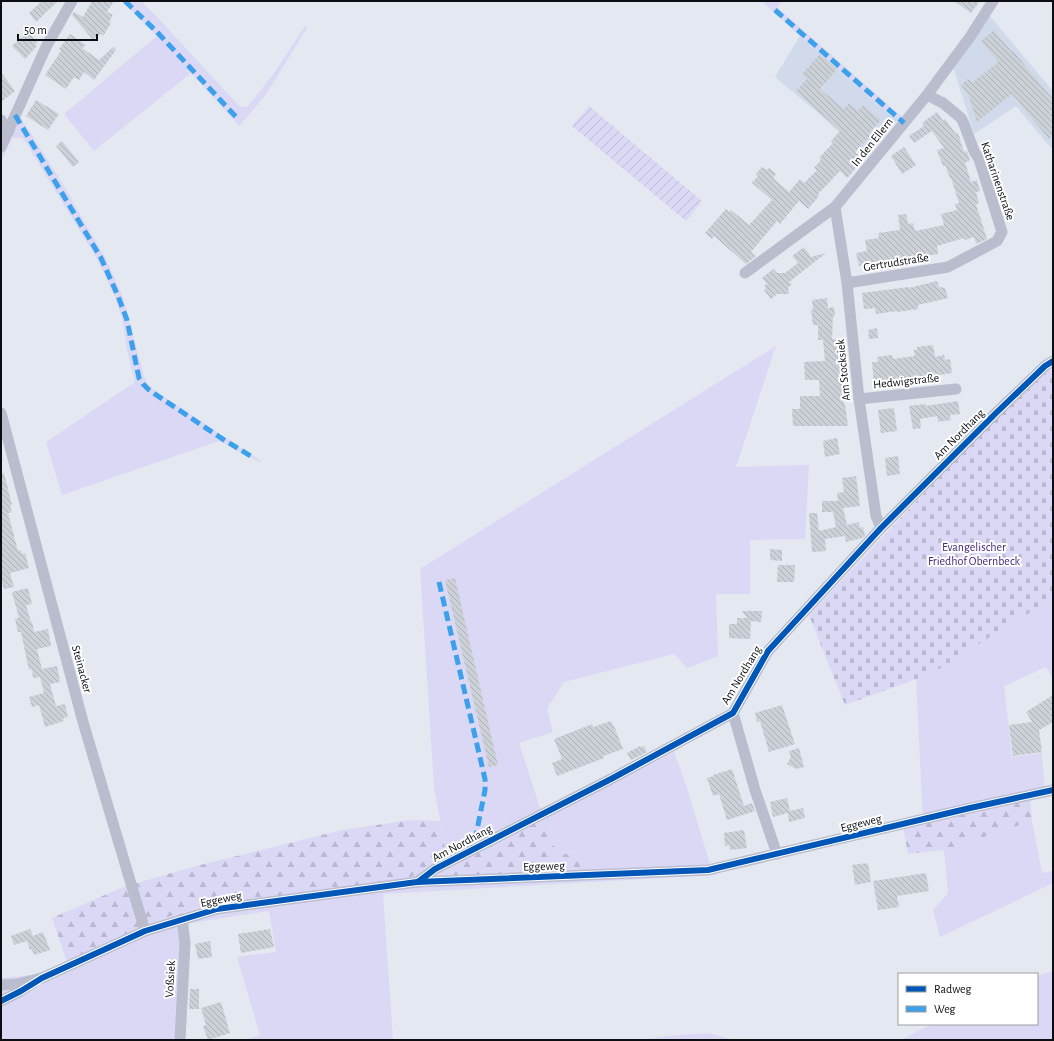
<svg xmlns="http://www.w3.org/2000/svg" width="1054" height="1041" font-family="'Alegreya Sans',sans-serif">
	<defs>
		<pattern id="forest-firs" width="22" height="20" patternUnits="userSpaceOnUse"><rect width="22" height="20" fill="#dbd8f6"/><path d="M5 1l3.5 6h-7zM16 11l3.5 6h-7z" fill="#bbb8d2"/></pattern>
		<pattern id="cemetery-stones" width="16" height="16" patternUnits="userSpaceOnUse"><rect width="16" height="16" fill="#dbd8f6"/><path d="M2 7V4a2 2 0 0 1 4 0v3zM10 15v-3a2 2 0 0 1 4 0v3z" fill="#bbb8d2"/></pattern>
		<pattern id="garden-furrows" width="10" height="10" patternUnits="userSpaceOnUse"><rect width="10" height="10" fill="#dbd8f6"/><path d="M-1 1l2-2M0 10L10 0M9 11l2-2" fill="none" stroke="#bbb8d2"/></pattern>
		<pattern id="building-back-hatch" width="6" height="6" patternUnits="userSpaceOnUse"><rect width="6" height="6" fill="#cbd1d7"/><path d="M-1 5l2 2M0 0l6 6M5-1l2 2" fill="none" stroke="#adb2b8"/></pattern>
	</defs>
	<rect width="100%" height="100%" fill="#e3e8f1"/>
	<g fill="#d1daea">
		<path d="M988 14 1053 91V148L1052 149 1016 106 974 134 951 60Z"/>
		<path d="M800 36 893 117 901 116 867 158 816 111 775 77Z"/>
	</g>
	<g fill="#dbd8f6" fill-rule="evenodd">
		<path d="M122 1H141L158 18 240 107H245L248 106 272 76 305 26 307 28 265 96 239 126 191 73 94 151 64 114 157 36Z"/>
		<path d="M762 1H782L777 7 901 116 893 117 800 36Z"/>
		<path d="M20 116 61 181 106 259 123 297 144 376 148 384 154 390 261 461 260 462 219 441 62 495 46 442 135 382 127 351 122 318 115 297 97 259 23 138H12L1 162V155Z"/>
		<path d="M776 346 736 467 809 465 805 539 750 540V594H716L718 656 687 668 674 654 564 682 547 709 553 732 519 743 543 817 674 752 685 782 710 864 716 875 383 894 393 1040H244L260 1035 237 957 276 952 269 911 184 924 183 1040H1V978L32 975 67 962 167 917 212 905 445 848 434 787 420 569ZM552 845 566 854 603 870 448 866Z"/>
		<path d="M1051 602 1053 605V678L1046 667 1004 686 1012 757 1042 753 1045 794 923 822 916 679 939 669 1020 618Z"/>
		<path d="M1032 821 1042 873 1053 871V883L940 937 933 910 948 893 944 850Z"/>
		<path d="M1053 971V1040H894L905 1038 932 1024H1037V976Z"/>
		<path d="M708 1033 734 1040H639L668 1036Z"/>
	</g>
	<g fill="url(#forest-firs)">
		<path d="M1030 798 1032 821 944 850 908 854 903 827Z"/>
		<path d="M540 819 552 845 566 854 604 870 448 877V866Z"/>
		<path d="M411 820 440 821 445 848 444 853 413 876 397 881 212 905 167 917 67 962 52 918 123 887 196 866 342 830Z"/>
	</g>
	<path fill="url(#cemetery-stones)" d="M1053 368V601L1020 618 939 669 916 679 845 705 809 615 983 431 1048 371Z"/>
	<path fill="url(#garden-furrows)" d="M589 106 702 201 686 221 572 126Z"/>
	<g fill="url(#building-back-hatch)">
		<path d="M42 1H58L36 22 29 13Z"/>
		<path d="M92 1H114L107 12 113 15 109 22 111 23 103 36 100 34 93 40 72 15 74 12 83 17Z"/>
		<path d="M954 1H980L971 13Z"/>
		<path d="M994 30 1011 51 1012 50 1053 99V135L1049 139 1012 94 977 122 968 94 961 85 968 79 972 83 998 62 981 41Z"/>
		<path d="M29 33 37 42 35 44 37 46 25 59 12 46 25 34 27 35Z"/>
		<path d="M70 34 86 45 82 48 99 60 113 47 116 50 94 80 84 72 79 80 74 77 66 89 45 75 61 51 59 49Z"/>
		<path d="M820 54 837 69 820 89 844 109 849 103 858 111 863 105 881 120 868 134 870 136 855 152 863 159 851 174 847 178 840 171 818 194 819 196 808 209 799 201 780 224 777 221 751 252 756 256 746 264 714 236 712 239 705 233 726 209 729 212 731 210 749 225 772 200 752 183 758 176 756 174 762 167 767 170 769 168 776 174 773 178 789 192 800 179 804 183 817 170 814 168 821 160 819 158 833 143 831 141 840 131 796 91 807 79 802 74Z"/>
		<path d="M1 72 15 91 1 102Z"/>
		<path d="M36 100 59 114 48 130 26 116Z"/>
		<path d="M937 112 943 121 945 119 956 134 958 133 964 152 967 151 970 161 965 162 971 182 977 180 980 191 976 192 979 203 976 204 987 239 976 244 974 237 965 240 964 238 937 246 938 254 859 266 856 253 867 251 865 240 879 238 878 233 900 230 898 215 906 214 908 224 913 223 915 231 944 225 941 214 957 210 955 204 959 203 951 178H950L945 165 943 166 937 150 944 148 932 131 914 143 909 136 924 126 922 123Z"/>
		<path d="M62 141 79 162 73 167 56 146Z"/>
		<path d="M904 147 916 165 902 174 891 156Z"/>
		<path d="M804 247 811 257 826 253 789 282 792 285 788 287 789 294H777L771 299 764 290 766 288 764 286 767 284 762 278 773 269 777 273H785L798 263 792 256Z"/>
		<path d="M937 281 939 287 945 288 948 298 918 305V309L897 312V311L876 314 875 308 864 309 862 293 909 287V288Z"/>
		<path d="M827 298 828 308 834 307 835 316H833L832 339H838L844 404H845L848 426H793L792 409H800V396H820L819 380H805L804 362 825 361 823 340H818V325H813L811 310 813 309 812 300Z"/>
		<path d="M877 328 878 338 869 339 868 330Z"/>
		<path d="M933 345 935 357 944 355 945 360 950 359 952 373 903 381 874 384 872 362H878L877 357 892 355 893 359 915 356 914 350H917V347Z"/>
		<path d="M958 401 960 414 950 415 951 420 938 422 937 416 920 419 921 428 913 429 909 406 926 404V406Z"/>
		<path d="M894 408 897 431 881 433 878 410Z"/>
		<path d="M837 438 840 454 825 457 823 441Z"/>
		<path d="M898 456 900 474 887 476 885 458Z"/>
		<path d="M1 473H4L12 505 10 506 12 512 8 513 18 551 21 550 22 554 25 553 29 568 10 573 14 587 4 589 1 577Z"/>
		<path d="M856 476 860 506 843 508 847 525 859 522 860 528 863 527 865 536 862 538 846 542 845 536 825 539 826 551 812 552 809 513H817L819 531 836 527 833 512H822V501H838L837 493 844 492 842 478Z"/>
		<path d="M770 549 782 550V561L770 560Z"/>
		<path d="M778 565H795L794 582H777Z"/>
		<path d="M455 578 498 765 489 767 445 580Z"/>
		<path d="M28 588 32 604 26 605 31 622 32 621 34 632 48 629 51 646 37 649 42 669 57 666 60 682 50 684 56 706 65 704 68 717 63 718 64 721 45 727 39 705 32 707 29 697 44 693 40 677 33 678 32 669 29 670 21 632H18L15 619 19 618 12 592Z"/>
		<path d="M742 611H762L761 622 751 621 750 639 729 638V624H737V618H747Z"/>
		<path d="M1053 695V722L1039 730 1042 752 1013 756 1009 725 1032 722 1026 712Z"/>
		<path d="M782 705 795 744 769 752 760 721 757 722 755 713Z"/>
		<path d="M611 721 613 726H614L623 749 603 756 604 758 557 776 552 763 562 759 554 739 592 724 593 727Z"/>
		<path d="M640 746V747L644 746 647 752 631 760 627 753Z"/>
		<path d="M799 748 804 767 796 769 787 764 791 757 789 751Z"/>
		<path d="M732 769 744 806 752 803 755 811 727 820 719 794 713 796 707 778 714 776 713 775Z"/>
		<path d="M787 798 790 811 803 808 805 818 789 822 788 813 773 817 770 802Z"/>
		<path d="M744 830 747 848 730 850 729 845 725 846 724 833Z"/>
		<path d="M868 863 871 882 855 885 852 865Z"/>
		<path d="M926 873 929 891 897 896 899 907 878 910 873 881Z"/>
		<path d="M30 929 33 936 43 932 50 950 34 955 32 949 30 950 27 941 14 945 11 936Z"/>
		<path d="M270 929 274 947 241 953 238 934Z"/>
		<path d="M210 941 212 957 198 959 195 944Z"/>
		<path d="M190 989H199V1009H189Z"/>
		<path d="M221 1002 230 1033 208 1040 203 1026 206 1025 201 1008Z"/>
	</g>
	<g fill="none" stroke-linecap="round" stroke-linejoin="round">
		<g stroke="#babdce" stroke-width="11">
			<path d="M1 120 9 131"/>
			<path d="M1 147 46 47 72 1"/>
			<path d="M835 207 847 283 859 399 876 516 881 528"/>
			<path d="M745 273 835 207 927 95 970 37 993 1"/>
			<path d="M847 283 948 267 997 241 1002 232 979 159 974 151 964 124 961 118 943 103 927 95"/>
			<path d="M859 399 956 389"/>
			<path d="M1 413 83 722 145 931"/>
			<path d="M733 713 755 790 777 854"/>
			<path d="M417 882 435 869 611 779 733 713 768 651 881 528 996 413 1045 366 1053 361"/>
			<path d="M1 985 17 984 42 978 145 931 217 909 417 882 708 870 970 808 1053 790"/>
			<path d="M1 1001 21 991 33 983"/>
			<path d="M180 1040 185 943 182 919"/>
		</g>
		<g stroke="#3ca1ea" stroke-width="5" stroke-dasharray="10 5" stroke-linecap="butt">
			<path d="M125 1 157 32 238 119"/>
			<path d="M775 10 904 123"/>
			<path d="M15 115 101 258 118 296 127 320 139 378 143 384 149 390 221 438 254 458"/>
			<path d="M439 582 485 779V790L473 850"/>
		</g>
		<g stroke="#fff" stroke-width="8">
			<g id="cycleway">
				<path d="M418 882 435 869 611 779 733 713 768 651 881 528 996 413 1045 366 1053 361"/>
				<path d="M1 1001 21 991 42 978 145 931 217 909 417 882 708 870 970 808 1053 790"/>
			</g>
		</g>
		<use href="#cycleway" stroke="#0057b8" stroke-width="6"/>
	</g>
	<g text-anchor="middle" dominant-baseline="central" stroke-width="4" stroke-linejoin="round" paint-order="stroke">
		<g font-size="12" fill="#0a0d12" stroke="#fff">
			<text transform="translate(872 142) rotate(-51)">In den Ellern</text>
			<text transform="translate(998 181) rotate(71)">Katharinenstraße</text>
			<text transform="translate(896 262) rotate(-9)">Gertrudstraße</text>
			<text transform="translate(843 370) rotate(-96)">Am Stocksiek</text>
			<text transform="translate(906 381) rotate(-6)">Hedwigstraße</text>
			<text transform="translate(959 434) rotate(-45)">Am Nordhang</text>
			<text transform="translate(82 669) rotate(75)">Steinacker</text>
			<text transform="translate(741 675) rotate(-59)">Am Nordhang</text>
			<text transform="translate(861 823) rotate(-14)">Eggeweg</text>
			<text transform="translate(462 843) rotate(-28)">Am Nordhang</text>
			<text transform="translate(544 866) rotate(-2)">Eggeweg</text>
			<text transform="translate(221 899) rotate(-11)">Eggeweg</text>
			<text transform="translate(170 979) rotate(-87)">Voßsiek</text>
		</g>
		<g font-size="12" fill="#45267b" stroke="#fff">
			<text x="974" y="547">Evangelischer<tspan x="974" dy="14">Friedhof Obernbeck</tspan></text>
		</g>
	</g>
	<rect width="1054" height="1041" fill="none" stroke="#0a0d12" stroke-width="4"/>
	<rect x="898" y="973" width="140" height="52" fill="#ffffff" stroke="#9d9ea0"/>
	<rect x="906" y="986" width="20" height="6" fill="#0057b8" stroke="#9d9ea0"/>
	<text x="934" y="993" font-size="12" fill="#0a0d12">Radweg</text>
	<rect x="906" y="1006" width="20" height="6" fill="#3ca1ea" stroke="#9d9ea0"/>
	<text x="934" y="1013" font-size="12" fill="#0a0d12">Weg</text>
	<path d="M18 34v6h79v-6" fill="none" stroke="#0a0d12" stroke-width="2"/>
	<text x="24" y="34" font-size="12" fill="#0a0d12" stroke="#ffffff" stroke-width="3" paint-order="stroke">50 m</text>
</svg>
